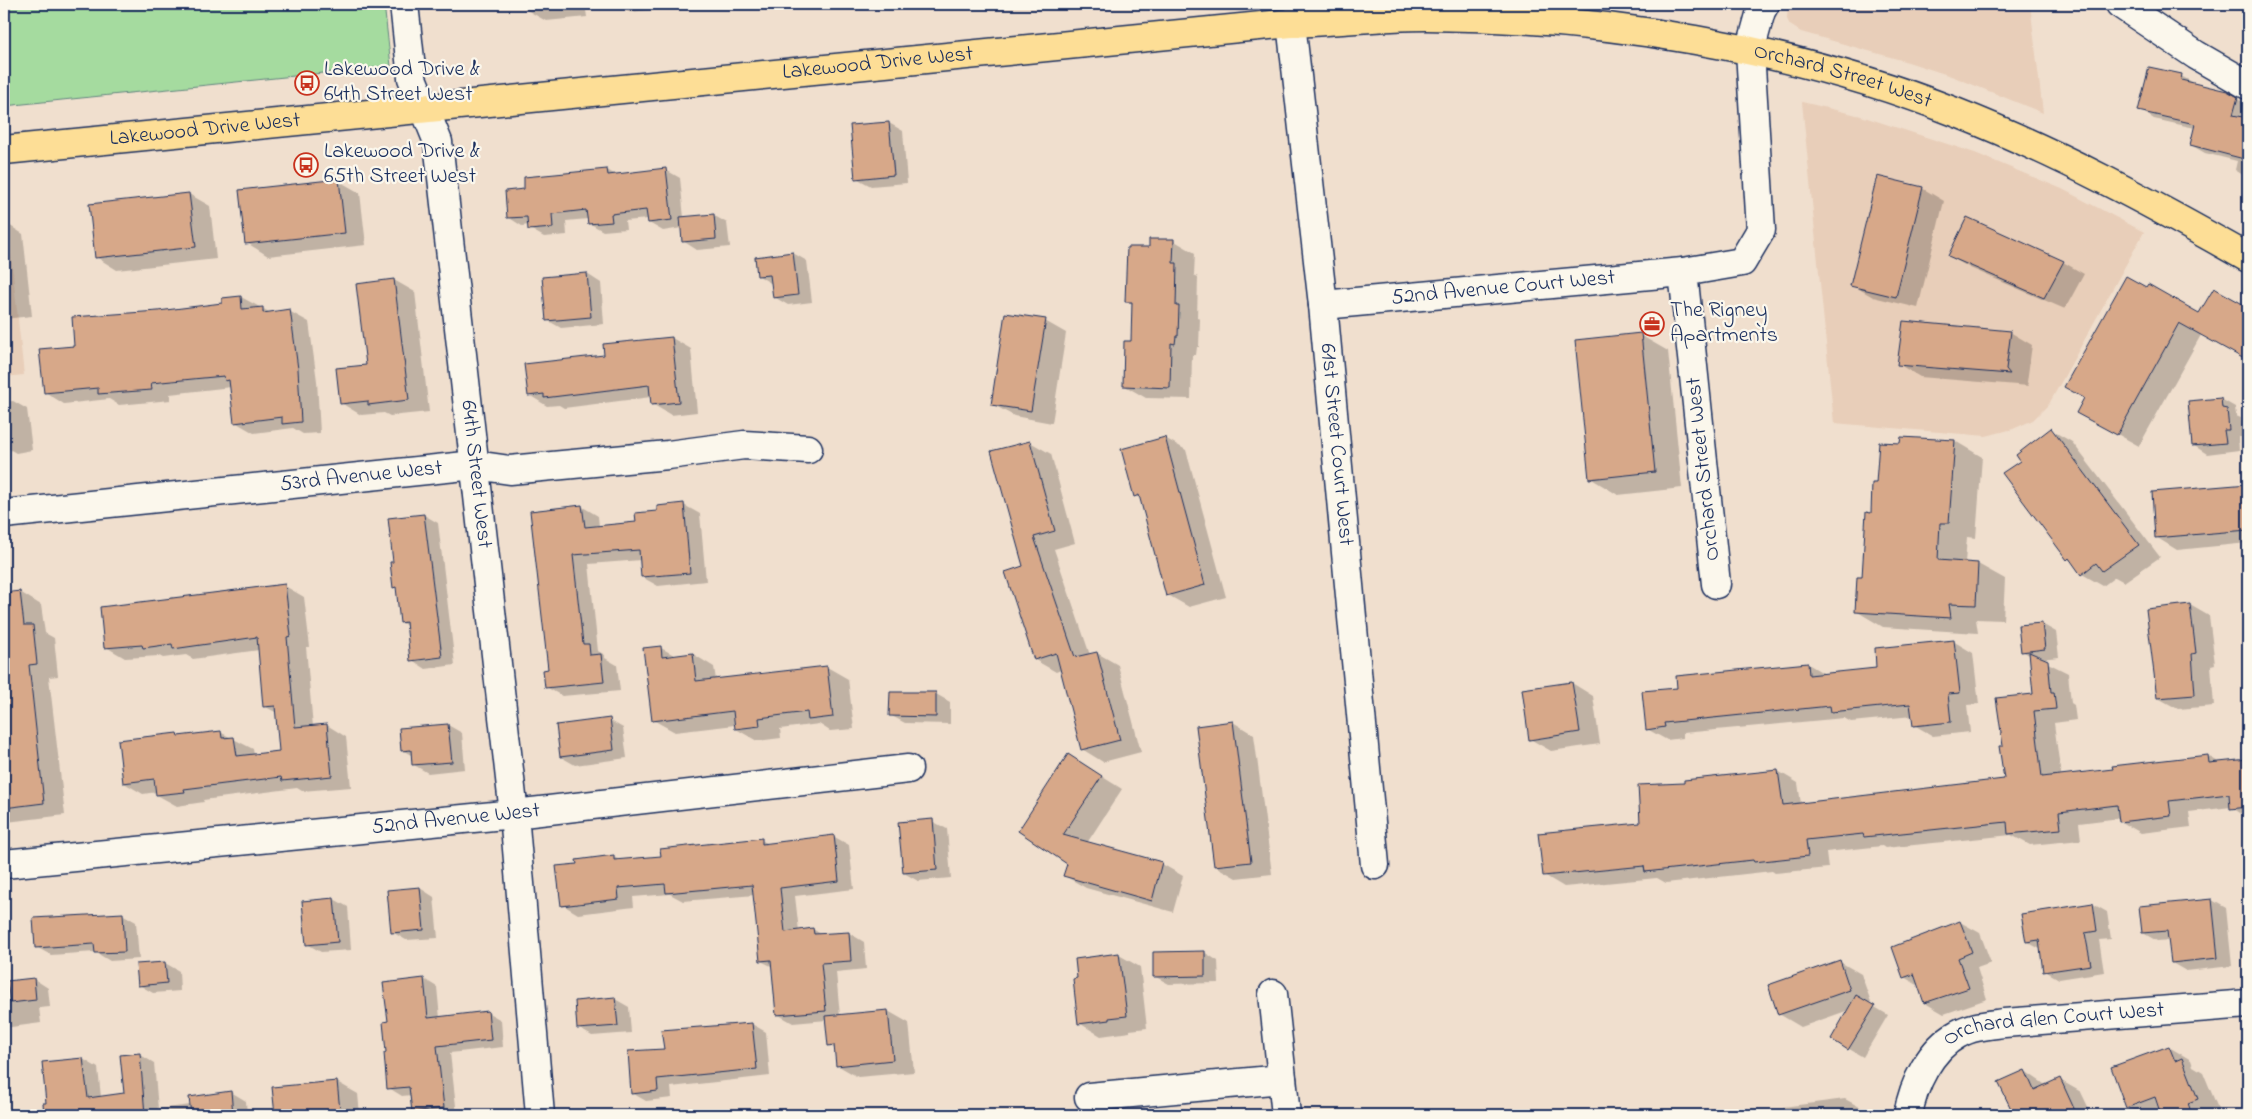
<svg xmlns="http://www.w3.org/2000/svg" width="2252" height="1119" font-family="'Indie Flower',sans-serif">
	<rect width="100%" height="100%" fill="#f0dfce"/>
	<filter id="ink" filterUnits="userSpaceOnUse"><feTurbulence type="fractalNoise" baseFrequency=".02" numOctaves="2"/><feDisplacementMap in="SourceGraphic" scale="10" xChannelSelector="R" yChannelSelector="G"/><feConvolveMatrix kernelMatrix="1 2 1 2 8 2 1 2 1" color-interpolation-filters="sRGB"/></filter>
	<g filter="url(#ink)">
		<g fill="#e8ceb9">
			<path d="M1788 4H2030L2043 113 1954 77 1908 62 1801 32 1790 25 1787 19Z"/>
			<path d="M1802 102 1861 116 1975 153 2062 189 2144 232 2049 404 2033 420 2013 429 1986 436 1834 423Z"/>
			<path d="M4 190 24 375 4 377Z"/>
		</g>
		<path fill="#a5db9f" stroke="#60857e" d="M4 4H384L391 66 4 106Z"/>
		<g fill="#0003">
			<path d="M525 4H585L587 17 546 21 525 9Z"/>
			<path d="M614 4H672V8L629 12Z"/>
			<path d="M2181 76 2196 84 2226 92 2248 105V178L2235 170 2237 161 2205 153 2191 145 2195 128 2154 119 2140 110Z"/>
			<path d="M889 123 903 131 907 183 871 186 856 178Z"/>
			<path d="M607 170 616 175 666 170 680 178 684 218 713 215 727 223 730 247 697 250 683 241 682 228 663 231 649 223 648 219 625 221 626 229 603 231 589 223 588 219 566 221 567 235 544 237 530 229 529 225 522 226 508 217 526 190Z"/>
			<path d="M339 181 360 193 366 245 268 256 247 243Z"/>
			<path d="M1922 188 1944 201 1918 308 1873 297 1852 285Z"/>
			<path d="M189 194 210 206 216 259 117 270 96 257 91 205Z"/>
			<path d="M4 222 23 234 32 316 4 319Z"/>
			<path d="M1173 240 1195 253 1194 275 1198 277 1197 318 1200 319 1199 347H1197L1196 355H1192L1191 399 1146 398 1125 386 1133 342 1134 305 1127 301Z"/>
			<path d="M793 253 807 261 812 302 788 305 774 297 772 284 759 276Z"/>
			<path d="M1949 256 2063 262 2084 274 2065 309 1970 268Z"/>
			<path d="M587 274 601 283 604 324 561 328 547 320Z"/>
			<path d="M394 280 415 292 429 412 390 416 384 413 361 415 341 403 367 366Z"/>
			<path d="M2147 289 2200 315 2215 290 2248 308V360L2201 335 2139 446 2099 424Z"/>
			<path d="M241 297 271 313 289 311 309 322 317 381 320 433 303 434 293 428 254 433 235 422 231 387 170 394 171 400 119 405 109 399 64 404 45 392 76 347 158 313 224 304Z"/>
			<path d="M1045 321 1066 333 1052 423 1014 416 992 404Z"/>
			<path d="M2010 332 2032 345 2027 382 2029 386 1920 377 1898 364Z"/>
			<path d="M1640 335 1668 351 1682 488 1618 495 1590 478Z"/>
			<path d="M672 338 691 349 697 412 671 415 652 404 651 397 564 408 559 405 547 406 529 395 606 356Z"/>
			<path d="M2221 399 2235 407 2236 416 2241 418 2243 437H2238L2239 450 2207 454 2193 445Z"/>
			<path d="M13 401 27 409 32 450 16 453 4 446V402Z"/>
			<path d="M2051 430 2072 442 2160 557 2124 582 2115 577 2103 586 2082 574 2074 563 2068 559 2022 461Z"/>
			<path d="M1165 438 1186 450 1226 597 1189 607 1168 595 1142 499 1135 496Z"/>
			<path d="M1902 438 1955 441 1982 457 1976 538 1967 537 1965 563 1978 564 2005 579 2003 620 1976 619 1978 633 1883 627 1856 611 1863 579 1872 514 1901 445Z"/>
			<path d="M1030 442 1051 454 1075 543 1054 549 1090 655 1097 653 1118 665 1141 752 1103 762 1082 749 1061 670 1056 672 1035 660 1006 573 1024 567Z"/>
			<path d="M2248 486V543L2177 550 2156 537 2153 494Z"/>
			<path d="M684 505 700 514 706 581 658 586 642 577 641 560 589 564 598 651 605 655V658L617 665 620 691 562 696 546 687 581 506 598 516 599 527 638 523 659 512Z"/>
			<path d="M424 515 438 523 455 665 426 669 412 660 407 626 401 622 398 589 394 587 395 563 389 519Z"/>
			<path d="M285 586 304 597 310 647H306L313 727 327 725 346 737 351 787 302 791 297 788 203 800 204 802 177 806 157 795V792L143 794 124 783 177 734 182 737 220 732 253 749 254 755 280 752 277 713 264 706 259 650 193 659 186 655 163 658 159 656 125 658 106 647Z"/>
			<path d="M20 592 41 605 45 633 54 638 58 676 49 677 65 815 7 822 4 820V594Z"/>
			<path d="M2190 605 2209 616 2215 664 2211 665 2214 706 2178 709 2158 698Z"/>
			<path d="M2042 624 2056 632 2059 657 2040 659 2068 673 2071 703 2074 705 2076 720 2054 723 2061 776 2208 756 2220 763 2248 760V818L2231 807 2189 812 2191 827 2141 833 2120 821V818L2079 823 2081 840 2030 845 2011 835 1885 848 1882 846 1826 852 1828 868 1775 873 1772 871 1666 883 1657 878 1564 887 1544 875 1641 824 1686 784 1778 771 1798 783 1801 804 2005 780 2004 747 2035 695 2031 656 2022 651Z"/>
			<path d="M1953 641 1973 653 1979 704 1967 705 1970 732 1933 736 1914 725 1913 716 1851 722 1844 718 1683 733V738L1667 740 1647 729 1678 689 1808 664 1825 674 1878 669Z"/>
			<path d="M661 648 676 656 693 654 714 667 716 680 827 667 848 679 854 729 830 731 819 724 780 729 781 738 757 741 736 729 735 725 675 732 653 720Z"/>
			<path d="M1572 683 1593 696 1600 744 1551 751 1530 739Z"/>
			<path d="M891 693 936 694 950 702V724L905 723 890 715Z"/>
			<path d="M609 720 623 728 627 758 575 765 561 757Z"/>
			<path d="M1233 722 1254 735 1272 874 1236 878 1215 866Z"/>
			<path d="M448 725 462 733 465 769 428 773 414 765 413 756 402 750Z"/>
			<path d="M1069 756 1122 789 1087 843 1162 864 1183 876 1173 912 1086 888 1065 876 1068 863 1020 830Z"/>
			<path d="M932 821 947 829 951 878 918 881 904 873Z"/>
			<path d="M833 836 849 845 854 889 795 896 799 931 813 929 822 935 849 933 864 942 866 969 836 972 840 1016 888 1011 909 1023 914 1072 858 1077 837 1065 835 1049 829 1045 827 1020 793 1023 777 1014 773 967 761 961 755 895 683 901 670 894 633 897 634 907 578 914 563 905 578 865 613 857 620 860 662 857 761 840 769 844Z"/>
			<path d="M420 888 434 897 438 938 406 940 392 932Z"/>
			<path d="M334 899 348 907 351 950 321 952 307 944Z"/>
			<path d="M2212 900 2226 908 2232 966 2186 971 2172 963 2170 940 2157 941 2143 933Z"/>
			<path d="M2093 904 2107 912 2111 939 2099 940 2104 972 2059 979 2045 971 2042 950 2027 942Z"/>
			<path d="M122 914 136 922 139 959 110 961 95 952 51 955 36 947Z"/>
			<path d="M1960 922 1980 933 1991 963 1977 968 1987 999 1944 1014 1925 1003 1919 986 1904 977 1893 948Z"/>
			<path d="M1204 952 1218 961 1219 983 1169 984 1154 976Z"/>
			<path d="M1119 955 1140 967 1147 1028 1130 1030V1032L1101 1036 1079 1023Z"/>
			<path d="M1840 962 1861 974 1871 1002 1868 1003 1888 1015 1863 1057 1832 1039 1849 1010 1801 1027 1779 1014Z"/>
			<path d="M165 963 179 971 180 991 153 993 139 985Z"/>
			<path d="M34 979 48 988 50 1007 39 1008 41 1023 4 1028V983Z"/>
			<path d="M424 979 437 987 440 1018 487 1012 501 1020 503 1047 450 1053 457 1115H420L413 1111 411 1095 402 1096 389 1088V1022Z"/>
			<path d="M615 999 629 1007 631 1033 592 1036 578 1028Z"/>
			<path d="M752 1024 766 1032 770 1076 671 1087 672 1098 646 1101 632 1093 665 1050Z"/>
			<path d="M2169 1047 2191 1060 2193 1066 2203 1072 2219 1111 2209 1115H2142L2127 1107Z"/>
			<path d="M139 1054 154 1063 158 1109 191 1105 190 1098 231 1092 246 1101 247 1115H48L43 1063 83 1059 98 1068 101 1097 125 1094Z"/>
			<path d="M2025 1071 2047 1086 2060 1080 2081 1092 2092 1115H2015L2000 1082Z"/>
			<path d="M337 1082 358 1094 360 1115H276L274 1088Z"/>
			<path d="M1845 1099 1867 1111V1115H1784L1783 1107Z"/>
			<path d="M1258 1113 1261 1115H1239Z"/>
		</g>
		<g fill="#d7a889" stroke="#1b2f5e">
			<path d="M2149 67 2182 74 2181 80 2227 91 2238 97 2233 115 2248 118V160L2190 145 2195 124 2138 111Z"/>
			<path d="M889 122 894 175 855 179 850 125Z"/>
			<path d="M666 168 672 220 648 223 646 210 611 214 612 222 588 224 586 210 552 214 553 228 528 230 527 217 507 218 505 191 524 189V177L607 169 608 175Z"/>
			<path d="M1877 176 1923 187 1896 297 1850 286Z"/>
			<path d="M339 179 345 233 245 244 239 190Z"/>
			<path d="M189 193 196 247 95 258 89 204Z"/>
			<path d="M714 214 716 239 682 242 680 217Z"/>
			<path d="M1967 217 2064 261 2044 298 1948 256Z"/>
			<path d="M1149 239H1174L1173 263H1177L1176 306H1179L1178 336H1176L1175 344 1171 343 1170 388 1123 386 1124 341H1131L1132 302H1125L1127 247H1149Z"/>
			<path d="M793 252 798 295 773 298 770 275 757 276 755 257Z"/>
			<path d="M587 273 591 317 546 321 542 277Z"/>
			<path d="M2126 276 2146 287 2148 284 2199 313 2214 288 2248 307V361L2179 323 2117 435 2076 413 2084 398 2064 387Z"/>
			<path d="M394 279 409 400 368 405V401L340 404 336 368 366 365 356 284Z"/>
			<path d="M241 296 242 309 263 307V313L290 309 298 369 301 422 282 424V417L234 423 229 380 225 381 224 376 151 383 152 390 98 394V388L44 393 39 349 74 346 72 317 158 311 222 303V298Z"/>
			<path d="M1005 313 1046 319 1031 411 991 405Z"/>
			<path d="M1903 321 2011 331 2006 369 2010 374 1897 365Z"/>
			<path d="M1641 333 1655 472 1589 479 1575 340Z"/>
			<path d="M672 337 679 402 651 405 649 385 544 398V394L528 396 524 364 604 355 603 344Z"/>
			<path d="M2221 398 2222 408 2227 409 2229 430H2224L2226 443 2192 446 2188 401Z"/>
			<path d="M2051 428 2139 545 2102 571 2096 563 2081 575 2069 558 2067 560 2002 473 2020 461 2016 455Z"/>
			<path d="M1165 437 1205 585 1166 596 1139 495 1134 497 1121 449Z"/>
			<path d="M1901 437 1955 440 1949 523H1940L1938 560 1978 563 1976 605 1949 604 1951 618 1855 612 1857 577H1862L1866 512 1871 513 1872 483H1876L1879 442 1900 443Z"/>
			<path d="M1030 441 1055 531 1034 537 1075 657 1097 652 1120 740 1081 750 1056 653 1034 660 1005 572 1023 566 991 451Z"/>
			<path d="M2248 484V530L2155 538 2152 492Z"/>
			<path d="M684 503 690 573 641 577 639 550 573 555 583 644H589L590 655 601 654 604 682 545 688 543 670 548 669 530 511 582 505 585 527 636 522 635 513 657 511V506Z"/>
			<path d="M424 514 442 657 410 661 406 622 400 623 396 587 393 588 390 562H393L388 518Z"/>
			<path d="M285 584 291 636 287 637 295 727 327 724 332 776 282 781 281 777 184 789 185 792 156 795 154 779 123 783 118 740 177 733 178 736 221 731 222 738 234 737 237 756 279 751 275 706 263 707 257 637 173 649 172 644 143 648 142 645 104 648 100 607Z"/>
			<path d="M20 591 24 625H33L37 664 29 665 44 803 4 808V593Z"/>
			<path d="M2190 604 2196 653 2192 654 2195 695 2157 698 2146 609Z"/>
			<path d="M2042 623 2045 649 2021 652 2018 625Z"/>
			<path d="M1954 640 1960 693 1948 694 1951 722 1913 726 1910 704 1831 712 1830 706 1664 723 1665 727 1646 730 1642 691 1677 688 1676 676 1808 663 1809 675 1876 668 1875 648Z"/>
			<path d="M661 646 662 657 693 653 696 681 827 666 833 717 808 720 807 712 759 718 760 726 735 729 733 711 652 721 643 648Z"/>
			<path d="M2029 652 2048 660 2051 692H2054L2056 709 2034 711 2042 777 2113 769 2112 766 2208 755 2209 763 2248 759V807L2230 809 2229 794 2169 801 2171 816 2119 822 2117 805 2059 812 2061 829 2008 834 2007 822 1864 837 1863 834 1806 840 1808 856 1754 862 1753 860 1645 872 1644 866 1543 876 1538 833 1640 823 1638 785 1684 783V780L1778 770 1783 805 2004 779 1999 746H2003L1996 698 2033 694Z"/>
			<path d="M1572 682 1580 732 1529 740 1522 689Z"/>
			<path d="M890 692H936V717L889 716Z"/>
			<path d="M610 718 614 750 560 757 556 725Z"/>
			<path d="M1233 721 1251 862 1214 866 1196 726Z"/>
			<path d="M448 724 452 762 412 765 411 750 401 751 399 728Z"/>
			<path d="M1068 754 1102 776 1063 835 1162 862 1152 901 1063 876 1067 864 1018 831Z"/>
			<path d="M933 819 937 870 903 873 898 822Z"/>
			<path d="M834 835 839 881 780 888 785 932 813 928 814 934 849 932 851 961 821 963 826 1011 776 1015 771 960 760 961 752 885 666 893 665 884 618 888 619 899 561 906 556 866 577 864 576 860 614 855V860L661 856 660 849 762 838V844Z"/>
			<path d="M420 887 424 930 391 933 387 890Z"/>
			<path d="M334 898 338 942 306 945 302 901Z"/>
			<path d="M2212 899 2218 958 2171 963 2167 931 2142 933 2139 906Z"/>
			<path d="M2093 903 2097 931 2085 933 2091 965 2043 972 2039 940 2026 942 2021 914Z"/>
			<path d="M123 913 125 952 95 953 94 944 35 948 33 918Z"/>
			<path d="M1960 921 1972 952 1958 958 1969 988 1924 1003 1914 974 1903 978 1892 947Z"/>
			<path d="M1205 951V976L1153 977V952Z"/>
			<path d="M1119 953 1127 1016 1109 1018V1020L1078 1024 1073 979 1077 978 1075 959Z"/>
			<path d="M1840 960 1850 990 1778 1015 1768 985Z"/>
			<path d="M165 962 167 983 138 986 136 964Z"/>
			<path d="M34 978 36 1000 10 1003 7 981Z"/>
			<path d="M424 978 428 1018 488 1011 491 1040 437 1046 444 1108 412 1112 409 1087 387 1089 384 1053 386 1052 383 1022 388 1021 383 983Z"/>
			<path d="M1856 995 1875 1006 1848 1050 1831 1039Z"/>
			<path d="M615 997 618 1026 577 1029 575 1001Z"/>
			<path d="M888 1010 893 1060 836 1066 834 1045 828 1046 825 1016Z"/>
			<path d="M752 1023 757 1069 657 1079 658 1091 631 1094 628 1051 664 1049 661 1030Z"/>
			<path d="M2169 1046 2175 1061 2182 1058 2198 1099 2188 1103 2192 1115H2161L2155 1097 2126 1108 2111 1067Z"/>
			<path d="M140 1053 145 1115H44L43 1103H46L42 1062 83 1058 88 1098 124 1093 120 1055Z"/>
			<path d="M2025 1070 2034 1090 2060 1078 2077 1115H2014L1998 1082Z"/>
			<path d="M337 1081 340 1111 320 1113V1115H275L272 1087Z"/>
			<path d="M231 1091 233 1115H191L189 1097Z"/>
		</g>
		<g fill="none" stroke-linecap="round" stroke-linejoin="round">
			<g stroke="#1b2f5e" stroke-width="31">
				<g id="minor">
					<path id="s1" d="M404 4 412 78 438 142 514 814 540 1115"/>
					<path d="M2120 4 2196 55 2248 85"/>
					<path id="s2" d="M1291 23 1323 305 1375 865"/>
					<path id="s3" d="M1323 305 1683 272"/>
					<path id="s4" d="M4 514 475 465 510 470 668 455 744 445 808 449"/>
					<path d="M1716 584 1683 272 1742 262 1761 230 1750 51 1761 11 1765 4"/>
					<path id="s5" d="M4 864 514 814 908 769"/>
					<path d="M1273 994 1286 1115"/>
					<path d="M1089 1097 1282 1079"/>
					<path id="s6" d="M1908 1115C1913 1085 1930 1049 1958 1034 1972 1026 1989 1025 2004 1023L2248 1004"/>
				</g>
			</g>
			<g stroke="#1b2f5e" stroke-width="31">
				<g id="major">
					<path id="s7" d="M4 150 1291 23C1336 21 1382 16 1427 16 1603 17 1791 47 1955 112 2057 152 2153 204 2248 258"/>
				</g>
			</g>
			<use href="#minor" stroke="#fbf7ec" stroke-width="28"/>
			<use href="#major" stroke="#fdde96" stroke-width="28"/>
		</g>
	</g>
	<defs>
		<g id="bus-ring" transform="scale(1.25)"><circle r="9.5" fill="#fbf7ec" stroke="#c8321e" stroke-width="1.5"/><path d="M-5-6H5V4H4V6H2V4H-2V6H-4V4H-5ZM-3.5-4V0h7V-4ZM-3.5 1.2v1.5H-2V1.2ZM2 1.2v1.5H3.5V1.2Z" fill="#c8321e"/></g>
		<g id="office-ring" transform="scale(1.25)"><circle r="9.5" fill="#fbf7ec" stroke="#c8321e" stroke-width="1.5"/><path d="M-6-3h4V-5.5h4V-3h4V5H-6ZM-1-4.5V-3h2v-1.5ZM-6 0V1H6V0Z" fill="#c8321e"/></g>
	</defs>
	<g fill-rule="evenodd">
		<use href="#bus-ring" x="307" y="83"/>
		<use href="#bus-ring" x="306" y="165"/>
		<use href="#office-ring" x="1652" y="324"/>
	</g>
	<g text-anchor="middle" dominant-baseline="central" stroke-width="4.5" stroke-linejoin="round" paint-order="stroke">
		<g font-size="22" fill="#1b2f5e" stroke="#fbf7ec">
			<text stroke="none"><textPath href="#s7" startOffset="878">Lakewood Drive West</textPath></text>
			<text stroke="none"><textPath href="#s7" startOffset="1851">Orchard Street West</textPath></text>
			<text stroke="none"><textPath href="#s7" startOffset="202">Lakewood Drive West</textPath></text>
			<text stroke="none"><textPath href="#s3" startOffset="181">52nd Avenue Court West</textPath></text>
			<text stroke="none"><textPath href="#s2" startOffset="424">61st Street Court West</textPath></text>
			<text transform="translate(1704 469) rotate(-96)">Orchard Street West</text>
			<text stroke="none"><textPath href="#s1" startOffset="478">64th Street West</textPath></text>
			<text stroke="none"><textPath href="#s4" startOffset="359">53rd Avenue West</textPath></text>
			<text stroke="none"><textPath href="#s5" startOffset="454">52nd Avenue West</textPath></text>
			<text stroke="none"><textPath href="#s6" startOffset="195">Orchard Glen Court West</textPath></text>
		</g>
		<g font-size="22" fill="#1b2f5e" stroke="#fbf7ec" text-anchor="start">
			<text x="324" y="70">Lakewood Drive &amp;<tspan x="324" dy="25">64th Street West</tspan></text>
			<text x="324" y="152">Lakewood Drive &amp;<tspan x="324" dy="25">65th Street West</tspan></text>
			<text x="1670" y="311">The Rigney<tspan x="1670" dy="25">Apartments</tspan></text>
		</g>
	</g>
	<rect width="2252" height="1119" fill="none" stroke="#fbf7ec" stroke-width="20"/>
	<rect x="10" y="10" width="2232" height="1099" fill="none" stroke="#1b2f5e" stroke-width="2" filter="url(#ink)"/>
</svg>
